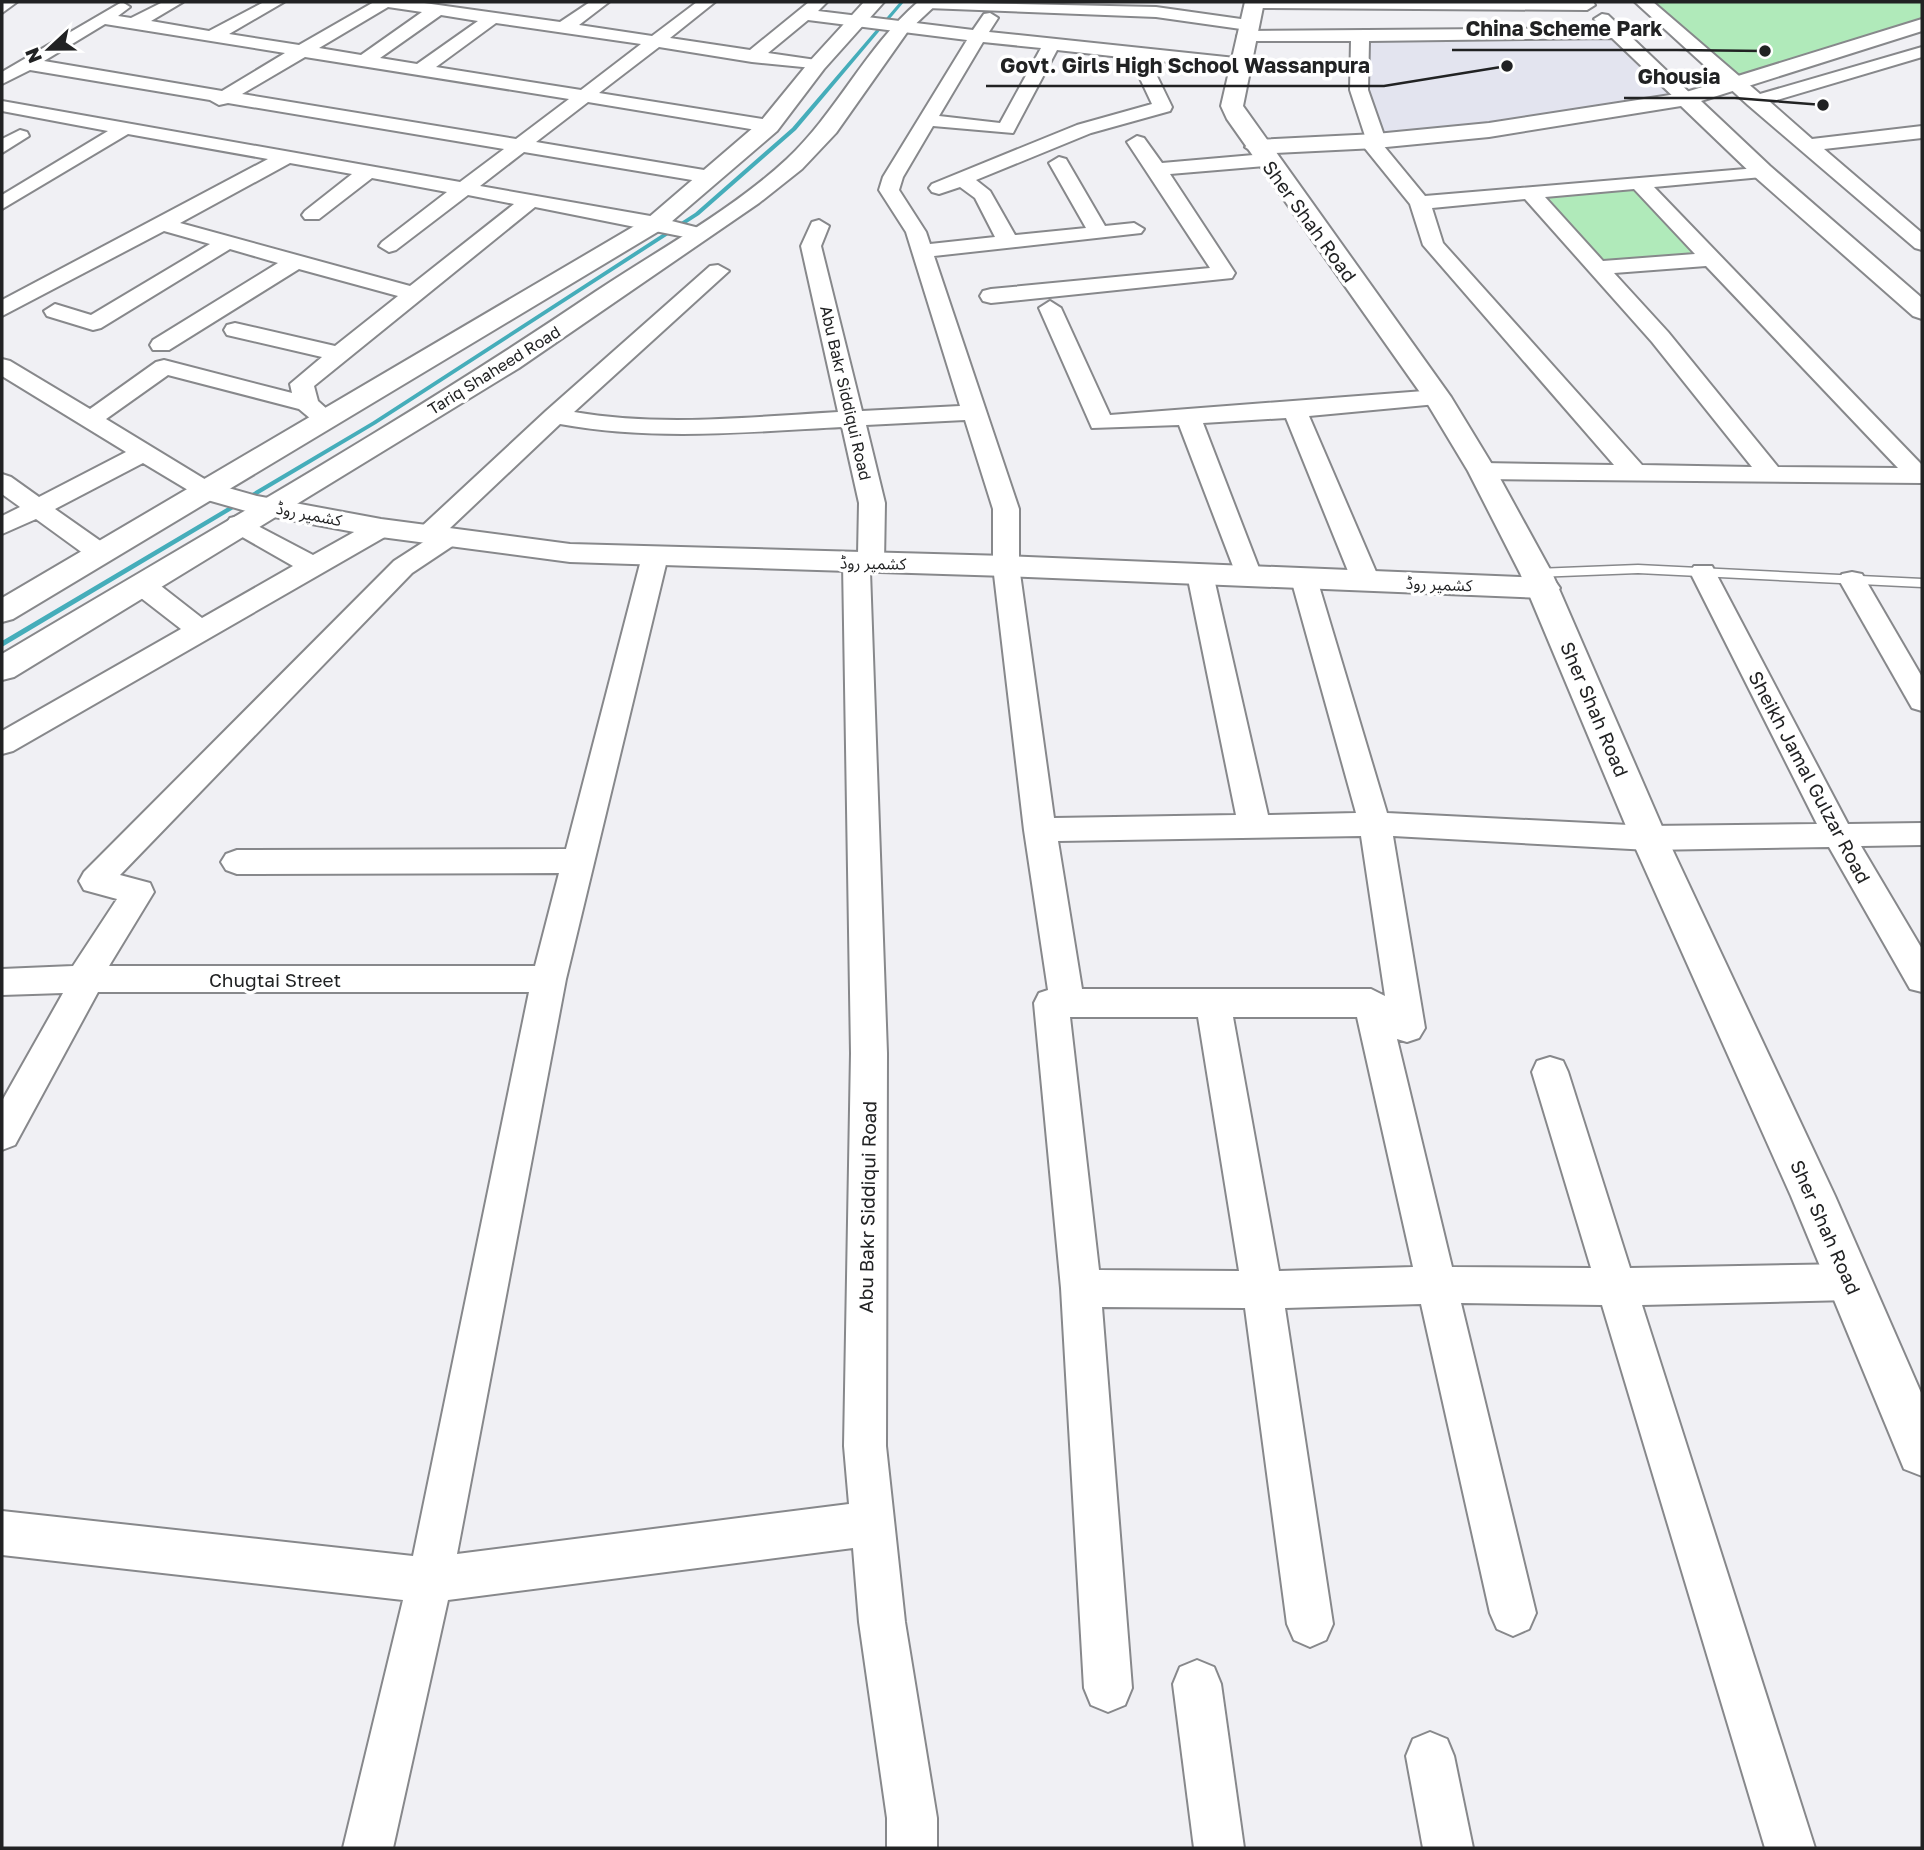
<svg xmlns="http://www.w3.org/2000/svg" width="1924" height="1850" font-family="'Golos Text','Noto Sans Arabic',sans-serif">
	<rect width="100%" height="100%" fill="#f0f0f4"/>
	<path fill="#e3e4ef" d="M1618 33 1687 96 1486 127 1371 137 1360 36Z"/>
	<g fill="#b0eaba">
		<path d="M1644 2H1922V23L1735 80Z"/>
		<path d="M1639 183 1711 259 1598 268 1531 194Z"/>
	</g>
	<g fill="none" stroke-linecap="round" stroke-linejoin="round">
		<path fill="#45adba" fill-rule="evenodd" d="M900 2H904L796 130 699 215 376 424 2 647V641L372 422 695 213 792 128Z"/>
		<g stroke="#87888b" stroke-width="3">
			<path id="service" d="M1638 565 1922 579V587L1638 573 1536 577 1530 573 1536 569Z"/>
		</g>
		<g stroke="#87888b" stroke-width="4">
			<g id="minor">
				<path d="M2 2H17L2 13Z"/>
				<path d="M122 2 130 7 118 16 131 18 163 2H183L151 21 209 31 264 2H284L229 34 299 45 374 2H417L560 22 590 2H609L579 25 652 36 697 2H715L670 38 750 50 809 2H827L818 11 973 30 984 14 990 13 998 18 989 32 1245 59 1248 63 1245 67 1239 68 1157 61 1155 72 1172 107 1170 111 1091 133 976 180 990 191 1015 235 1086 228 1049 163 1059 157 1066 159 1105 226 1134 223 1144 229 1141 233 934 256 1019 509V566L1054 818 1236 815 1187 574 1190 568H1210L1213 574 1268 815 1356 813 1291 579 1294 573 1304 571 1314 573 1317 579 1387 813 1649 826 1817 824 1690 572 1694 566H1712L1848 824 1922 823V845L1861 846 1922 949V992L1910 989 1829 847 1649 850 1393 836 1425 1028 1419 1038 1407 1042 1397 1039 1452 1267 1591 1268 1532 1072 1537 1061 1550 1057 1563 1061 1568 1072 1630 1268 1850 1264 1864 1269 1870 1282 1864 1295 1850 1300 1642 1305 1815 1848H1765L1602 1305 1461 1303 1536 1613 1529 1629 1513 1636 1497 1629 1490 1613 1421 1304 1285 1308 1333 1624 1326 1640 1310 1647 1294 1640 1287 1624 1245 1308 1102 1307 1132 1688 1125 1705 1108 1712 1091 1705 1084 1688 1061 1288 1034 1003 1039 993 1048 990 1024 830 993 566V509L965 420 866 425 885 503 884 563 880 569 870 571 887 1053 886 1446 905 1622 937 1818V1848H887V1818L859 1622 853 1548 448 1600 393 1848H343L403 1600 2 1555V1511L413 1556 529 992H98L15 1145 2 1150V1101L63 993 2 995V969L73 966 117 899 84 890 79 881 84 872 394 561 425 541 416 534 420 528 546 411 710 266 718 265 729 271 574 412C660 427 751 417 838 412L801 246 812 222 819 220 829 226 821 246 862 411 960 406 906 232 879 190 883 177 967 40 808 20 768 53 823 61 826 65 823 69 752 62 659 47 599 93 769 120 778 126 776 130 769 132 588 102 536 142 710 171 717 173 720 177 717 181 710 183 524 152 480 186 656 217 707 230 710 234 707 238 700 240 535 207 314 386 318 401 338 419 335 424H317L299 409 168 375 106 419 216 486 220 491 216 496H198L143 463 55 509 109 547 113 553 109 559H91L36 519 2 534V516L20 507 2 494V474L11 477 39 497 126 452 2 376V359L10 361 90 409 156 362 164 360 292 393 290 384 322 357 227 335 224 330 227 325 235 323 335 346 398 296 299 269 169 350H153L150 345 153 340 278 263 230 249 101 328 93 330 47 316 44 311 55 304 91 315 210 244 164 231 2 316V300L268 159 128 134 2 209V195L108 131 2 111V101L460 182 504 149 228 103 219 105 210 100 30 70 2 84V72ZM388 7 422 12 361 55 319 48ZM441 15 478 21 417 64 380 58ZM496 23 641 44 581 90 436 67ZM105 24 285 53 222 91 44 61ZM983 42 1041 48 1000 123 939 116ZM1057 50 1139 59 1137 72 1152 104 1077 125 932 184 929 188 932 192 939 194 960 187 975 198 995 237 930 244 926 232 899 190 903 177 933 126 1013 133ZM305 57 569 99 516 139 242 94ZM290 163 352 174 305 211 302 215 305 219H319L372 178 447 192 382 242 379 246 389 252 396 250 468 195 514 204 410 286 180 223ZM560 424C653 441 748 432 842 427L859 503 858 555 847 557 843 563 851 1053 844 1446 849 1504 457 1554 566 979 668 556 664 550H646L642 556 566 849 237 850 226 854 221 862 226 870 237 874 559 873 535 966H109L154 892 150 883 120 875 412 573 457 543 461 537 457 531 449 529ZM1361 836 1385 996 1371 989H1082L1058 841ZM1070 1017H1198L1239 1271 1099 1270ZM1233 1017H1357L1413 1267 1279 1271Z"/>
				<path d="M920 2 1156 7 1248 20 1256 25 1248 30 1156 17 927 8 921 7Z"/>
				<path d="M1246 2H1593L1595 5 1587 10 1253 8 1247 7Z"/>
				<path d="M1635 2H1653L1760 94 1922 47V57L1770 102 1812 139 1922 126V138L1824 149 1922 233V250L1915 248 1748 105Z"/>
				<path d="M1602 14 1608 15 1692 95 1695 99 1692 103H1680L1612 38 1369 41 1368 90 1386 141 1383 145 1425 196 1769 167 1772 171 1769 175 1762 177 1654 187 1922 465V483L1482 479 1473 476 1469 471 1473 466 1482 463 1614 465 1423 245 1410 204 1359 141 1365 136 1350 90 1351 41H1246L1237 36 1246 31 1602 28 1594 19ZM1634 189 1695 254 1603 261 1545 197ZM1525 199 1652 342 1752 467 1642 465 1443 243 1432 208ZM1706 266 1898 468 1778 467 1668 332 1614 273Z"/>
				<path d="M20 130 27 132 29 136 2 153V139Z"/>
				<path d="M1137 136 1144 138 1162 163 1265 154 1275 160 1265 166 1170 174 1235 273 1232 278 991 303 983 301 980 296 983 291 991 289 1210 268 1127 142Z"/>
				<path d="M1050 301 1061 308 1110 415 1437 390 1445 392 1449 397 1445 402 1437 404 1309 416 1380 581 1376 587 1366 589 1356 587 1352 581 1286 418 1203 423 1262 576 1259 582H1239L1179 425 1092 428 1039 308Z"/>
				<path d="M239 516 313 555 372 522H390L394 528 390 534 13 751 2 754V731L181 629 132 591 128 585 132 579 142 577 152 579 202 618 293 566 230 530 226 524 230 518Z"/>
				<path d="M1852 572 1862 574 1922 677V711L1912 708 1839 580 1842 574Z"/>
				<path d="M1197 1660 1214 1667 1221 1684 1244 1848H1194L1173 1684 1180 1667Z"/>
				<path d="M1430 1732 1447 1739 1454 1756 1473 1848H1423L1406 1756 1413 1739Z"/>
			</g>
		</g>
		<g stroke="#87888b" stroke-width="4">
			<g id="tertiary">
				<path d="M1922 19V31L1701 101 1770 166 1922 298V319L1913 316 1754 176 1681 106 1489 137 1376 148 1256 154 1245 147 1256 140 1376 134 1489 123 1683 93Z"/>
				<path d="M207 482 257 496 381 519 570 544 1006 556 1544 578 1555 581 1560 588 1555 595 1544 598 1006 576 570 562 381 537 253 513 197 497 192 491 197 485Z"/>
			</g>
		</g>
		<g stroke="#87888b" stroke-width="4">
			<g id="secondary">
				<path d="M864 2H884L824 69 777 131 664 228 13 619 2 622V598L648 218 761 121 810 61Z"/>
				<path d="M918 2H939L908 31 836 133 802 169 759 203 519 368 14 677 2 680V654C200 536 403 422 595 292 658 250 732 210 787 159 837 112 866 47 918 2Z"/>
				<path d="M1245 2H1264L1243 106 1451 397 1496 471 1552 573 1667 838 1835 1196 1922 1395V1476L1904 1469 1791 1196 1631 838 1520 573 1468 471 1424 398 1227 119 1221 106Z"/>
			</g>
		</g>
		<use href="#service" fill="#fff" fill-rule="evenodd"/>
		<use href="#minor" fill="#fff" fill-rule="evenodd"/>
		<use href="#tertiary" fill="#fff" fill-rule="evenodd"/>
		<use href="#secondary" fill="#fff" fill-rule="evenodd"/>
	</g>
	<g text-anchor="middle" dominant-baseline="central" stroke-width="7" stroke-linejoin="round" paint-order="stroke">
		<g font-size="16" fill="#212223" stroke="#fff">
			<text transform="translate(494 370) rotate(-32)">Tariq Shaheed Road</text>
			<text transform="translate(846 393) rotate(77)">Abu Bakr Siddiqui Road</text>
			<text transform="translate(309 514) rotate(11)">کشمیر روڈ</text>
			<text transform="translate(873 563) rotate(1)">کشمیر روڈ</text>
			<text transform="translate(1439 584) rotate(2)">کشمیر روڈ</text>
		</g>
		<g font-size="19" fill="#212223" stroke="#fff">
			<text transform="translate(1310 221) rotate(54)">Sher Shah Road</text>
			<text transform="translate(1595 709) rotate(67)">Sher Shah Road</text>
			<text transform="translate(1810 777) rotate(62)">Sheikh Jamal Gulzar Road</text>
			<text x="275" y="979">Chugtai Street</text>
			<text transform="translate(867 1207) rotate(-89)">Abu Bakr Siddiqui Road</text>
			<text transform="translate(1826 1227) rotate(66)">Sher Shah Road</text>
		</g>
	</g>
	<path fill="none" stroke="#212223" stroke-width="2.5" d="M1765 51L1677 50H1452M1507 66L1384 86H986M1823 105L1735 98H1624"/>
	<g fill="#212223" stroke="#fff" stroke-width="2.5">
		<circle cx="1765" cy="51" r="7"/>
		<circle cx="1507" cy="66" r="7"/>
		<circle cx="1823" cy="105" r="7"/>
	</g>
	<g font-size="21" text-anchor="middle" font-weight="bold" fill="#212223" stroke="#fff" stroke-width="7" stroke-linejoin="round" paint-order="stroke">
		<text x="1564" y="36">China Scheme Park</text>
		<text x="1185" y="73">Govt. Girls High School Wassanpura</text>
		<text x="1679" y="84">Ghousia</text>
	</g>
	<rect width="1924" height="1850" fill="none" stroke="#212223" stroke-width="7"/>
	<g transform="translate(49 49) rotate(248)" stroke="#ffffff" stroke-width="5" paint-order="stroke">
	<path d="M0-5L12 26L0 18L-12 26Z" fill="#212223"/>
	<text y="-10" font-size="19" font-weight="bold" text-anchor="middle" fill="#212223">N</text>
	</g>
</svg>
